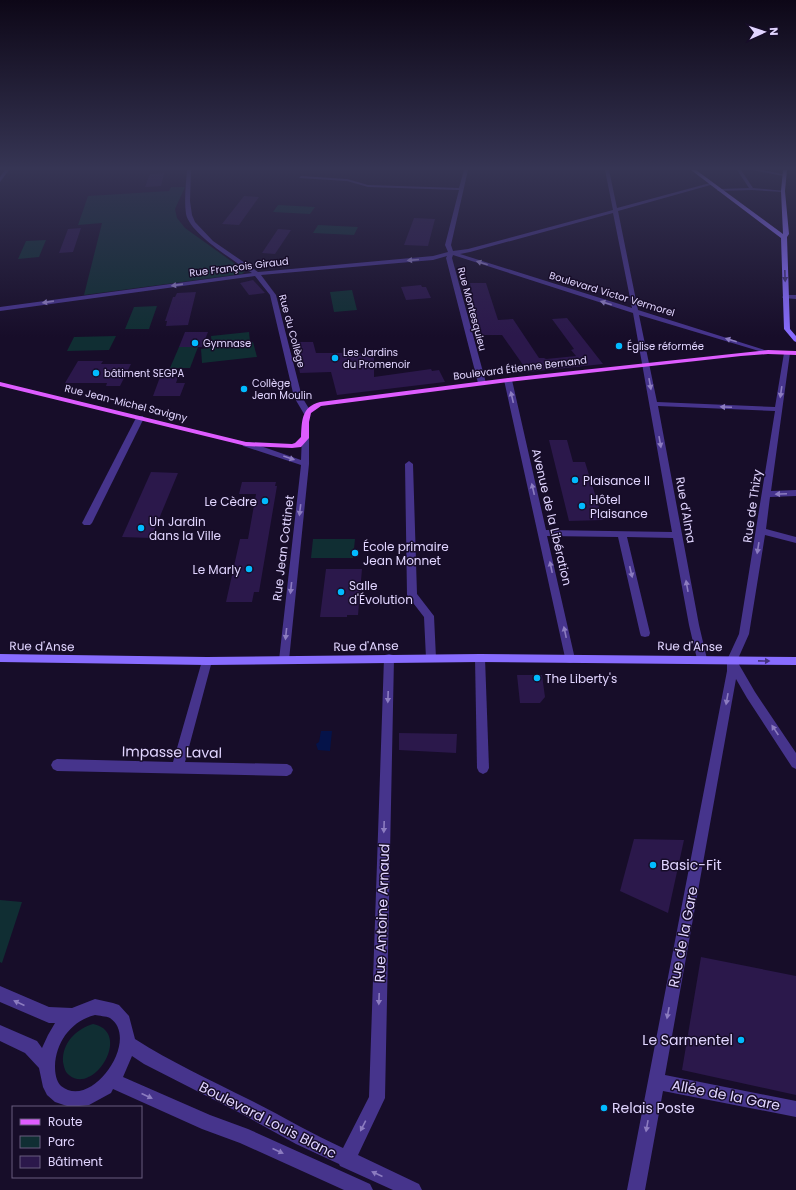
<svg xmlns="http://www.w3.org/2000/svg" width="796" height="1190" font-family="Poppins,sans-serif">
	<rect width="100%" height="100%" fill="#170d29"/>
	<g fill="#102e33">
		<path d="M171 187H185L175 209 177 218 185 228 245 271 242 274 84 295 102 223 78 225 88 196 169 191Z"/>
		<path d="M278 205 315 207 310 214 273 212Z"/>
		<path d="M318 225 358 227 354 235 313 233Z"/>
		<path d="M46 240 39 257 18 259 26 241Z"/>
		<path d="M352 290 357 310 334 312 330 292Z"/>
		<path d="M157 306 149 329H125L134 307Z"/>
		<path d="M249 332 250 342 212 346 211 336Z"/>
		<path d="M116 336 109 350 67 351 74 337Z"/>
		<path d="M253 342 257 357 202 363 201 349Z"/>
		<path d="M179 347H198L190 368H170Z"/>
		<path d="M313 539H355L353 558H311Z"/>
		<path d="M0 900 22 902 2 963 0 962Z"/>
		<path d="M93 1024C133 1032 94 1096 69 1075 65 1072 64 1067 63 1062 62 1043 76 1029 93 1024Z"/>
	</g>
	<path fill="#051349" d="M321 731H332L330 751 318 750 316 744 319 742Z"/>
	<g fill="#2b184b">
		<path d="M164 173 161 186 145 187 150 174Z"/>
		<path d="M244 196 259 197 239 225 222 224Z"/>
		<path d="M414 218 435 219 428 246 404 245Z"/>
		<path d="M81 228 73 252 59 253 68 229Z"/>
		<path d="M278 229 291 230 275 254 262 253Z"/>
		<path d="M253 280 265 293 249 295 240 283Z"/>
		<path d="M470 283H486L498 320 513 319 539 358H544L546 359 576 356 571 350 574 349 552 319 567 318 603 364 528 372 502 335H477L469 304H474Z"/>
		<path d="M421 285 422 287H426L431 298 406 300 401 287Z"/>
		<path d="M196 292 188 325 166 326 167 321H165L173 297H175L177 293Z"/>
		<path d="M185 332H208L202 347H179Z"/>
		<path d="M293 342H313L316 353H374V377L431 369 432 371 439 370 445 382 337 395 331 372 300 373Z"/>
		<path d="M78 361H103L101 364H131L120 386H106L107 383H65Z"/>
		<path d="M160 377H178L176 383H185L180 396H153Z"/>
		<path d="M549 440H567L573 462H585L603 520 569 521Z"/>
		<path d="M151 472 178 473 151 538 122 537Z"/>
		<path d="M242 482H276L275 486H277L259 592H254L252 602H226L240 539H248L256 494H239Z"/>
		<path d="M326 569H362L358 615H347V617H320Z"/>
		<path d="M517 675H542L545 697 540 703H520Z"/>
		<path d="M399 733 457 734 456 753 399 750Z"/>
		<path d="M634 839 684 840 668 913 620 891Z"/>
		<path d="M701 957 796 976V1095L682 1070Z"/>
	</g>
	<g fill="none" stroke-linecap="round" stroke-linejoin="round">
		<g fill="#46348c" fill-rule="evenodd">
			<path d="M5 170H9L0 182V177Z"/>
			<path d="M187 170H191L190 201 192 215 195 222 213 241 258 272 433 256 448 252 445 245 459 190 368 187 347 181 299 178 301 176 347 179 368 185 459 188 464 170H468L451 245 453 251 468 249 613 210 605 170H609L617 208 710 183 714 184 618 211 638 310 771 352 766 353 639 315 657 402 775 407 784 353 787 351 790 353 771 491 796 490V496L770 497 766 529 796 537V543L765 535 749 634 737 661 755 692 796 753V769L792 767 747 698 736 679 665 1075 796 1101V1117L663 1091 645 1190H627L727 671V660L739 634 775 411 658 406 699 625 707 659 706 662 702 663 698 662 697 659 689 625 673 538 627 537 650 633 649 636 645 637 641 636 640 633 618 537 547 536 575 659 574 662 570 663 566 662 504 380 508 378 512 380 546 530 672 532 633 313 453 255 452 258 486 383 482 385 478 383 446 258 447 256 433 260 261 275 276 295 302 397 311 412 307 414H304L294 397 270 295 255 276 0 311V307L252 273C235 261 190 234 186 214 184 200 186 184 187 170ZM613 213 632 308 460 254 470 252Z"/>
			<path d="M737 170H741L753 188 785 191 783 192 752 190 717 191 719 189 749 188Z"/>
			<path d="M752 170H763L786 175 784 176Z"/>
			<path d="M785 295H796V299L783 298 782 297Z"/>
			<path d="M137 416H143L144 418 92 523 90 525H84L82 523Z"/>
			<path d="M302 436H308L309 438V464L289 660 288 663 284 664 280 663 279 660 301 465 243 446 242 444 246 442H249L301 460Z"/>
			<path d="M409 461 413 464 417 594 434 616 436 658 435 661 431 662 427 661 426 658 424 617 407 595 405 464Z"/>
			<path d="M389 654 393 655 394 658 385 1098 358 1155 419 1184 422 1190H393L340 1166 339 1164 296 1144 242 1114 144 1064 132 1056 123 1077 210 1115 248 1129 370 1184 373 1190H344L240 1143 202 1129 113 1089 111 1093 89 1105 70 1107 55 1102 47 1095 43 1087 39 1068 25 1053 0 1041V1025L37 1041 42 1048 48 1035 55 1023H49L0 1002V986L49 1007 72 1008 95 999 113 1003 119 1005 129 1016 135 1039C171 1062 210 1080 248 1099 280 1115 310 1133 343 1148L369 1097 384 658 385 655ZM95 1015C99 1016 106 1016 110 1018 141 1039 92 1111 61 1086 56 1081 55 1073 55 1066 56 1042 71 1021 95 1015Z"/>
			<path d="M480 654 484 655 485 658 489 768 487 772 483 774 479 772 477 768 475 658 476 655Z"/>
			<path d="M207 657 211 658 212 661 185 762 287 764 291 766 293 770 291 774 287 776 57 771 53 769 51 765 53 761 57 759 173 762 202 661 203 658Z"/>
		</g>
		<g fill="#886cff" fill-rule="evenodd">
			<path d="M691 170H696L783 234 781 191 783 170H787L785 191 789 234 787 237 790 329 796 336V342L794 341 784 329 781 238Z"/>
			<path d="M0 654 207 657 480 654 796 657V665L480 662 207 665 0 662Z"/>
		</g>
		<path fill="#de5cff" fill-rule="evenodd" d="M768 350 796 351V355L768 354 741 356 508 382 321 406 311 413 309 422V438L301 447 292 448 246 446 0 386V382L246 442 292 444 295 443 301 437C302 421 301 407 320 402L508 378Z"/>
	</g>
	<defs><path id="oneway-solid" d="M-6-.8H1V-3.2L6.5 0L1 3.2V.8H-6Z"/></defs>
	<g fill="#8c7cc0">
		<use href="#oneway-solid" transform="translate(413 260) rotate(175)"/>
		<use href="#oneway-solid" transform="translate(482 263) rotate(-162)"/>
		<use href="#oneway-solid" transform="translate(177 285) rotate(172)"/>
		<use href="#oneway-solid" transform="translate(48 302) rotate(172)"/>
		<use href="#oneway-solid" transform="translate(606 303) rotate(-162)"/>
		<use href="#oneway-solid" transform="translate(731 340) rotate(-163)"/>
		<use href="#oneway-solid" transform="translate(650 384) rotate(80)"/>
		<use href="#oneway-solid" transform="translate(781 392) rotate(98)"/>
		<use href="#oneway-solid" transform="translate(512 397) rotate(-103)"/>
		<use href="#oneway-solid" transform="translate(726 407) rotate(-178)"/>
		<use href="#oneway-solid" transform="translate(660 442) rotate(80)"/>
		<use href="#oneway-solid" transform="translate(289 458) rotate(19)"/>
		<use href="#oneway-solid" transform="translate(533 489) rotate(-103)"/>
		<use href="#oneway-solid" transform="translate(781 494) rotate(178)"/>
		<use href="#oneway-solid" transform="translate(300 510) rotate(97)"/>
		<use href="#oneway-solid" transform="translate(758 548) rotate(99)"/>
		<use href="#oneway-solid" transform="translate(551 567) rotate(-102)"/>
		<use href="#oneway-solid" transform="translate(631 572) rotate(77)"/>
		<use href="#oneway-solid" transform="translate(687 586) rotate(-100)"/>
		<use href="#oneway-solid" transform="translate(291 588) rotate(96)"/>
		<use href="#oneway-solid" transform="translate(565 632) rotate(-102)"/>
		<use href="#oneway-solid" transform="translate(286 634) rotate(96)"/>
		<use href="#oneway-solid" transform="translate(388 697) rotate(92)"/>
		<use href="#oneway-solid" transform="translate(727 699) rotate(100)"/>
		<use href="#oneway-solid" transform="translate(775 730) rotate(-124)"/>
		<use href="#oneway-solid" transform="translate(384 827) rotate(92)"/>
		<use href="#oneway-solid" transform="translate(379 999) rotate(92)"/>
		<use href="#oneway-solid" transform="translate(19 1003) rotate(-156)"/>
		<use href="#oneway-solid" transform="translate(668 1013) rotate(101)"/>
		<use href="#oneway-solid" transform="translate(147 1096) rotate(24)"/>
		<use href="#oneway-solid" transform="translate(363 1126) rotate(117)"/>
		<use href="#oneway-solid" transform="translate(647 1126) rotate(100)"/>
		<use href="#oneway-solid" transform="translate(278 1151) rotate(24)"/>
		<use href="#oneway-solid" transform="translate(377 1174) rotate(-156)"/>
	</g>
	<g fill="#44337f">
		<use href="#oneway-solid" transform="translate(785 276) rotate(88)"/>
		<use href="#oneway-solid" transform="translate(764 661) rotate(1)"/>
	</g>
	<linearGradient id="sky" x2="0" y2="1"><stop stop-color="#0d0717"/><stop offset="0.5" stop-color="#363554"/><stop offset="1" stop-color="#363554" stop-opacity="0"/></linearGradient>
	<rect width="796" height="337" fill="url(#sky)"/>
	<g fill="#01bbff" stroke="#170d29" stroke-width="1.5">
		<circle cx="195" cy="343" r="4"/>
		<circle cx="619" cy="346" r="4"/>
		<circle cx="335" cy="358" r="4"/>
		<circle cx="96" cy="373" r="4"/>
		<circle cx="244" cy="389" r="4"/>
		<circle cx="575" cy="480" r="4"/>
		<circle cx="265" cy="501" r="4"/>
		<circle cx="582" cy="506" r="4"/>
		<circle cx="141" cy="528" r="4"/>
		<circle cx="355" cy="553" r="4"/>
		<circle cx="249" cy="569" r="4"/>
		<circle cx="341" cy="592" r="4"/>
		<circle cx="537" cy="678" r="4"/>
		<circle cx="653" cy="865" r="4"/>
		<circle cx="741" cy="1040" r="4"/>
		<circle cx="604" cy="1108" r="4"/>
	</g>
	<g text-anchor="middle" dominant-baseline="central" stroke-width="3" stroke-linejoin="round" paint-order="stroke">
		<g font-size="10" fill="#e1d5ff" stroke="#170d29">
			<text transform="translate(239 267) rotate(-7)">Rue François Giraud</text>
			<text transform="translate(612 294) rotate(17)">Boulevard Victor Vermorel</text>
			<text transform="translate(472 309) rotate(75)">Rue Montesquieu</text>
			<text transform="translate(292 331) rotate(75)">Rue du Collège</text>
			<text transform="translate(520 368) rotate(-7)">Boulevard Étienne Bernand</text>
			<text transform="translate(126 403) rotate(14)">Rue Jean-Michel Savigny</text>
		</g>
		<g font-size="10" fill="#e1d5ff" stroke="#170d29" text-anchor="start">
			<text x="203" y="343">Gymnase</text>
			<text x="627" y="346">Église réformée</text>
			<text x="343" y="352">Les Jardins<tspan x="343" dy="12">du Promenoir</tspan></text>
			<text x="104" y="373">bâtiment SEGPA</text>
			<text x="252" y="383">Collège<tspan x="252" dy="12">Jean Moulin</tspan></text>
		</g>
		<g font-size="12" fill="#e1d5ff" stroke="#170d29" text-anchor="start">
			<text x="583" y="480">Plaisance II</text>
			<text x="590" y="499">Hôtel<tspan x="590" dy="14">Plaisance</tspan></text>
			<text x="257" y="501" text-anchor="end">Le Cèdre</text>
			<text x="149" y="521">Un Jardin<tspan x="149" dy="14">dans la Ville</tspan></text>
			<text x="363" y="546">École primaire<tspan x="363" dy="14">Jean Monnet</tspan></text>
			<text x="241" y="569" text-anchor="end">Le Marly</text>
			<text x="349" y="585">Salle<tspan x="349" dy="14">d'Évolution</tspan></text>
			<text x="545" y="678">The Liberty's</text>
		</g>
		<g font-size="12" fill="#e1d5ff" stroke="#170d29">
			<text transform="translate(752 506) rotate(-82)">Rue de Thizy</text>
			<text transform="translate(686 510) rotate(80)">Rue d'Alma</text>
			<text transform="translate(552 517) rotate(77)">Avenue de la Libération</text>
			<text transform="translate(283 548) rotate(-83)">Rue Jean Cottinet</text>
			<text transform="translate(42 646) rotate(1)">Rue d'Anse</text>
			<text transform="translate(366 646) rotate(-1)">Rue d'Anse</text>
			<text transform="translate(690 646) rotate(1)">Rue d'Anse</text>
		</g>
		<g font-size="14" fill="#e1d5ff" stroke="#170d29">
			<text transform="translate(172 752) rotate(1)">Impasse Laval</text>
			<text transform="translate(382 913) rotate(-88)">Rue Antoine Arnaud</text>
			<text transform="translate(683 937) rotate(-79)">Rue de la Gare</text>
			<text transform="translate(726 1095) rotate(11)">Allée de la Gare</text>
			<text transform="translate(268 1120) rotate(27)">Boulevard Louis Blanc</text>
		</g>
		<g font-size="14" fill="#e1d5ff" stroke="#170d29" text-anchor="start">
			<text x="661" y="865">Basic-Fit</text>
			<text x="733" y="1040" text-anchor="end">Le Sarmentel</text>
			<text x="612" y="1108">Relais Poste</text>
		</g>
	</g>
	<rect x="12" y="1106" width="130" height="72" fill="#170d29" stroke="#685d7f"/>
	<rect x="20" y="1119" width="20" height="6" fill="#de5cff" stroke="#685d7f"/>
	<text x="48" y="1126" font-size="12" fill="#e1d5ff">Route</text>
	<rect x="20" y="1136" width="20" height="12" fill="#102e33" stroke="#685d7f"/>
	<text x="48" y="1146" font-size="12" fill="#e1d5ff">Parc</text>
	<rect x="20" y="1156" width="20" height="12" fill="#2b184b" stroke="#685d7f"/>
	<text x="48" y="1166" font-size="12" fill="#e1d5ff">Bâtiment</text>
	<g transform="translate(764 32) rotate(87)" stroke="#170d29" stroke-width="3" paint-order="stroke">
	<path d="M0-3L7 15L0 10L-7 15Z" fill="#e1d5ff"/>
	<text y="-6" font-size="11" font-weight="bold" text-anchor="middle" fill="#e1d5ff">N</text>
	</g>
</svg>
